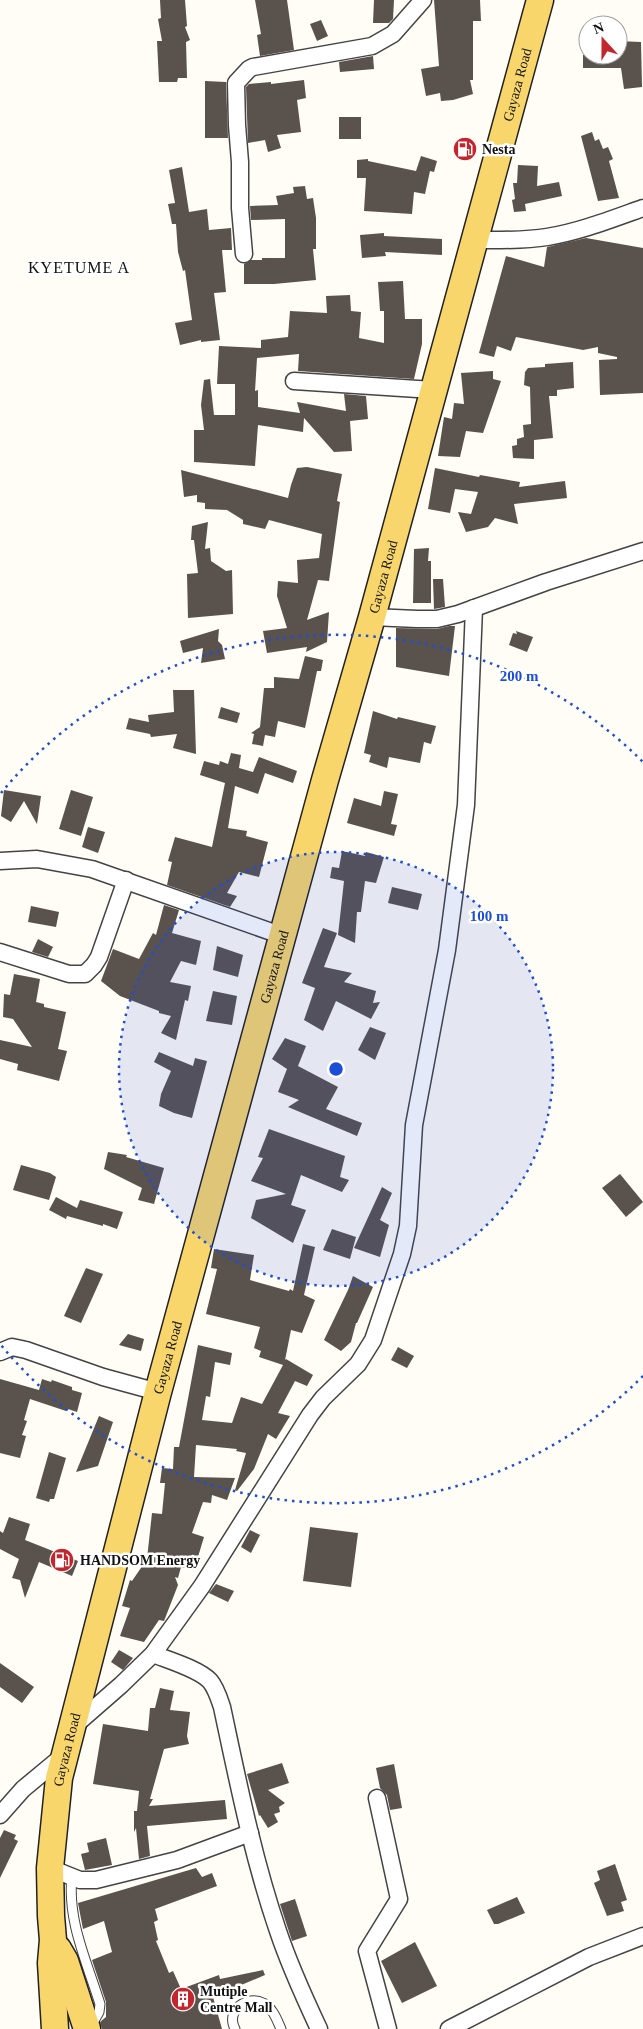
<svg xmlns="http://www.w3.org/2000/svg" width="643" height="2029" font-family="Georgia,serif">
	<rect width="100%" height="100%" fill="#fffdf5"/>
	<g fill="#5a524d">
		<path d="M160 0H185L187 26 185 27 190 40 186 42 187 78H178L177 82H159L157 41H162L158 19 161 18Z"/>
		<path d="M255 0H287L294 50 260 56 257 35 261 34Z"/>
		<path d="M374 0H394L393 19 389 23H373Z"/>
		<path d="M434 0H480L481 21H473V80H470L473 94 453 100 441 101 440 93 426 96 421 69 439 66Z"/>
		<path d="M321 20 328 36 317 41 310 24Z"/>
		<path d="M618 41 641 42 642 87 624 89 621 68H583V55H618Z"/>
		<path d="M373 56 374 69 340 72 339 62Z"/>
		<path d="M304 80 306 98 297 100 301 132 277 135 281 148 268 152 265 140 248 143 246 87 249 84 271 82V84Z"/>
		<path d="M205 81 226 82 228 138H205Z"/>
		<rect x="339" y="117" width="22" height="22"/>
		<path d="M592 132 595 141 599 139 603 149 608 147 613 159 609 161 619 198 598 201 581 136Z"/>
		<path d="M421 156 437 161 434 172 430 171 425 194 414 192 412 214 364 211 366 178H357V160L368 159V161L416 171Z"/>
		<path d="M518 165 538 166 537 186 559 182 562 196 525 204 526 211 514 212 512 200 515 199 513 183H517Z"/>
		<path d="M182 167 189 212 207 209 209 230 231 228 232 250H222L226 292 214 293 220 340 201 342V340L180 345 175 323 192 320 185 270 183 271 178 252 176 224H172L168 204 175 203 169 170Z"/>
		<path d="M305 186 307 199 313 198 316 218V249H313L316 280 274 284H244V264L251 260H262V258H285V219L251 220 250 206 278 205 276 196 294 193 293 187Z"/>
		<path d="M384 233V236L442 239V255L385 252 386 256 362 258 360 235Z"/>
		<path d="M586 238 643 248V393L600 395 599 360 617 359V357L598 353V347L583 350 516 337 511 351 497 346 494 357 479 353 506 256 544 267 547 247Z"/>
		<path d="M403 281 405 319H422V344L414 379 298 371 299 354 257 358 255 391 258 390V407L300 413 297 402 346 411 344 394 366 396 368 419 350 421 352 451 334 452 304 418 303 432 258 425 255 466 194 462V430H204L201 405 204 380 210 379 214 415H235V384H217L219 346 261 348V340L288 337 290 311 327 313 326 296 350 295 351 311 361 312 359 338 384 343V311H380L378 282Z"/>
		<path d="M573 362 574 388 557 390V396H549L553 438 534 440V459L513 458 512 446 517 445V439L524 437 523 425 531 424 530 387 524 385 525 372 528 368 545 367V364Z"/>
		<path d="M493 371V379L501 381 483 433 466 431 460 457 438 456 444 417 452 419 454 403 464 404 461 373Z"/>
		<path d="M307 467 342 474 337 501 340 502 329 581 318 580 307 620 329 612 327 642 306 652 307 647 267 653 263 631 287 628 277 596 278 581 298 583 297 560 319 558 322 534 269 520 265 529 243 524V520L227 510 205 509V503L197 502V495L184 497 181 470 288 498 291 485 297 468Z"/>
		<path d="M435 468 479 477 480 475 520 482 519 487 565 481 567 498 514 504 518 524 495 518 488 527 466 532 458 512 471 514 478 492 455 489 450 513 428 509Z"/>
		<path d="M208 522 205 549 210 548 211 561 226 571 232 570 233 614 188 618 187 574 198 573 194 540H191L192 526Z"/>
		<path d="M429 548 428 561H431V603H413L414 549Z"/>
		<path d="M433 579H443L445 607 434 609Z"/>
		<path d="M449 626H455L449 676 396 667V628L437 629Z"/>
		<path d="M219 629 218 641 222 645 225 659 201 663 203 648 183 653 180 641Z"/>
		<path d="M516 631 533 637 527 652 509 645 513 633 517 634Z"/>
		<path d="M305 656 323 660 321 671H317L305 728 278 721 275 737 265 735 263 746 252 744 254 734 251 733 260 727 264 688H274V677L299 679Z"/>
		<path d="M173 690H194L196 754 173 748 177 734 151 737 150 734 126 729 129 718 149 722 148 715 174 712Z"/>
		<path d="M221 707 240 713 237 723 218 718Z"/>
		<path d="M373 711 397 719 398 717 436 726 431 744 424 742 420 763 389 757 387 768 369 762 371 755 364 753Z"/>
		<path d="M231 753 241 755 239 768 253 772 259 757 297 771 293 783 265 773 258 794 235 786 228 828 247 831 246 836 268 842 259 877 239 872 227 893 237 896 230 907 167 885 172 862 168 861 175 837 212 847 225 783 200 775 204 761 219 765 220 761 228 764Z"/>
		<path d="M4 790 41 796 37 824 24 801 11 822 1 816Z"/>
		<path d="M71 790 93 797 81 836 59 829Z"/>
		<path d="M384 791 398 794 391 824 397 825 394 836 347 823 354 798 381 806Z"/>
		<path d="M88 827 105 832 98 853 82 847Z"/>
		<path d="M342 851 365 856 366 852 384 857 376 883 365 881 361 912H357L355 943 338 935 344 881 330 878 332 867 339 868Z"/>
		<path d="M392 887 422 894 418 910 388 903Z"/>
		<path d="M164 905 179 910 172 933 201 941 196 965 181 961 170 982 191 986 188 1001 185 1000 176 1040 161 1033 171 1016 159 1013V1011L120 996 101 981 113 949 139 959 153 933 156 935Z"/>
		<path d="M31 906 59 912 56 927 28 922Z"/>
		<path d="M323 928 337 933 324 967 352 973 344 982 376 991 373 1003 380 1002 371 1019 336 1001 323 1031 304 1020 315 988 302 983Z"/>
		<path d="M38 939 53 947 48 957 32 952Z"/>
		<path d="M217 946 243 955 238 977 213 970Z"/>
		<path d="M14 974 40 979 36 1002 44 1004V1007L66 1012 58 1049 67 1051 59 1081 17 1070 18 1064 0 1059V1040L32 1047 13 1019 3 1017 4 994 10 995Z"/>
		<path d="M213 991 237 996 232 1025 206 1021Z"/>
		<path d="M370 1027 386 1033 375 1060 358 1050Z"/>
		<path d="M285 1038 306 1046 298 1066 338 1087 326 1109 362 1123 357 1136 288 1107 299 1100 278 1092 287 1069 272 1059Z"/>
		<path d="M159 1052 193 1066 195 1058 207 1061 192 1118 174 1113 159 1106 161 1094 171 1071 154 1062Z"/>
		<path d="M269 1129 345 1156 340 1177 349 1180 342 1192 301 1175 291 1205 306 1210 293 1243 251 1218 256 1200 286 1194 251 1181 263 1158 258 1157Z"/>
		<path d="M108 1152 127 1155 126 1157 164 1168 154 1204 138 1200 142 1188 104 1169Z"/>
		<path d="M21 1165 50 1173 56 1177 49 1200 13 1190Z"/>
		<path d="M620 1174 643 1202 626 1217 602 1188Z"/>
		<path d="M382 1187 392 1193 380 1220 389 1225 380 1257 354 1248Z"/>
		<path d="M56 1197 77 1208 80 1200 123 1212 117 1229 103 1224V1226L67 1216 66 1219 49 1210Z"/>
		<path d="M332 1229 356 1237 350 1259 323 1250Z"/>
		<path d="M303 1244 315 1247 304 1295 315 1300 302 1333 291 1330 285 1360 286 1359 313 1375 307 1386 295 1381 278 1413 290 1416 276 1439 268 1434 254 1469 237 1491 235 1490 246 1453 236 1451 237 1449 196 1445 194 1477 235 1478 227 1500 212 1495 211 1503 203 1502 192 1533 204 1537 194 1570 181 1567 178 1578 175 1577 178 1585 164 1621 159 1620 144 1642 120 1636 130 1608 122 1606 130 1580 132 1581 147 1559 152 1513 162 1514 165 1483H160L162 1468 173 1469 174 1447H179L198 1345 232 1353 230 1365 215 1362 210 1397 206 1396 202 1420 232 1423 241 1397 262 1404 283 1365 259 1357 261 1351 254 1348 260 1327 206 1314 217 1269 211 1268 214 1249 254 1255 250 1280 289 1291 290 1289 293 1291Z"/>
		<path d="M86 1268 103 1274 81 1323 64 1316Z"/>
		<path d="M353 1276 373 1287 357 1323H356L351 1342 341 1351 324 1340 348 1290Z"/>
		<path d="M128 1334 144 1339 141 1351 119 1345Z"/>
		<path d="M398 1347 414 1356 407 1368 391 1360Z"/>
		<path d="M0 1379 39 1390 42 1379 51 1382 52 1380 72 1387V1390L82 1393 77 1412 68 1409 66 1411 30 1399 24 1420 27 1421 22 1435 26 1436 20 1458 0 1453Z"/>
		<path d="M99 1416 113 1422 98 1466 76 1472Z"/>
		<path d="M49 1452 66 1458 54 1499H50L49 1502 36 1498Z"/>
		<path d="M9 1517 30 1524 25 1540 78 1561 72 1576 39 1562 25 1598 20 1580 12 1578 19 1559 0 1549V1531L3 1533Z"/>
		<path d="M310 1527 358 1533 351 1587 303 1581Z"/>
		<path d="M250 1530 260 1535 251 1553 241 1547Z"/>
		<path d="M216 1584 234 1591 228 1602 209 1593Z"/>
		<path d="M119 1650 133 1658 123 1670 111 1662Z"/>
		<path d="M0 1663 34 1687 22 1703 0 1687Z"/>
		<path d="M160 1688 174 1691 170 1710 190 1712 187 1736 189 1744 164 1749 150 1799H153L149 1806 225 1800 227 1819 147 1826 150 1856 139 1859 136 1828 134 1832V1811H137L139 1791 93 1784 103 1724 148 1731 150 1708H155Z"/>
		<path d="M282 1763 289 1783 268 1790 285 1803 279 1807 280 1812 274 1814 278 1822 268 1828 260 1815 259 1816 247 1774Z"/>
		<path d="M394 1764 402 1808 390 1810 387 1795 380 1788 376 1768Z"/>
		<path d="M4 1830 16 1835 14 1839 18 1841 0 1878V1838Z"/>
		<path d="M106 1838 112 1865 85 1870 81 1854 89 1852 87 1843Z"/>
		<path d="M615 1864 627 1900 621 1902 624 1911 607 1916 594 1883 600 1880 597 1871Z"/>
		<path d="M196 1868 202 1877 212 1873 217 1886 155 1909 158 1920 154 1922 158 1940 156 1941 169 1973 173 1971 181 1989 219 1975 220 1979 263 1970 265 1975 213 1997 222 2029H102L100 2022 106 2017V2002L92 1960 112 1952 104 1921 83 1929 78 1903Z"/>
		<path d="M517 1897 525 1913 498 1924H494L487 1910Z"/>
		<path d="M295 1899 307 1936 292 1941 280 1904Z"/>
		<path d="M415 1942 437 1986 402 2003 381 1961Z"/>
	</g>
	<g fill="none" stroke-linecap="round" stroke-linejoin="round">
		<g stroke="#444" stroke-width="11">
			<g id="lane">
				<path d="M72 1876C67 1921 87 1962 100 2004L99 2012 91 2026"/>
				<path d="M235 2029C225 2010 248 1995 263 2003 273 2008 277 2020 281 2029"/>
			</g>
		</g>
		<g stroke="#444" stroke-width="19">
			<g id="street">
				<path d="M473 240C498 240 523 241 547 237 579 232 612 219 643 208"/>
				<path d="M244 254 240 208V162L237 125 236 83 249 69 253 67 372 46 393 34 423 0"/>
				<path d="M294 381 433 390"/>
				<path d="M372 617 417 619H437L458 614 546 582 643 551"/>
				<path d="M0 861 37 859 92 869 283 936"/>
				<path d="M0 952 69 974H85L94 965 99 957 126 880"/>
				<path d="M0 1352 12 1347 26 1350 103 1377 158 1392"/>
				<path d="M153 1654C168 1660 199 1669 210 1681 216 1688 219 1698 222 1707 238 1782 253 1858 278 1931 289 1964 304 1997 319 2029"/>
				<path d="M74 1726 121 1685 153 1654 202 1586 310 1415 323 1398 358 1364 373 1340 402 1254 408 1226 414 1125 447 950 466 805 474 608"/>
				<path d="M377 1798 399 1899 367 1951 388 2029"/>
				<path d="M0 1815 23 1789 64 1755"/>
				<path d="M50 1868 80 1880H96L177 1860 250 1833"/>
				<path d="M449 2029 589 1957 643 1936"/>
			</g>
		</g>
		<g stroke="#222" stroke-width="29">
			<g id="primary">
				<path d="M58 1949 65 1961 87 2029"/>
				<path id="s1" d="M55 2029 51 1963 53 1940 51 1916 50 1868 59 1778 158 1392 325 780 372 617 540 0"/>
			</g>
		</g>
		<use href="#lane" stroke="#fff" stroke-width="9"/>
		<use href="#street" stroke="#fff" stroke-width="16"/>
		<use href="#primary" stroke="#f9d66b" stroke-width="26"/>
	</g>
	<circle cx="336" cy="1069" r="217" fill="#1d4ed8" fill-opacity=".12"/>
	<g fill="none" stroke="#1d4ed8" stroke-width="2.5" stroke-dasharray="2.5 5">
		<circle cx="336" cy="1069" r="217"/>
		<path d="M643 1376A434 434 0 0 1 1 1345M1 793A434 434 0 0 1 643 762"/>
	</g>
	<defs>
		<g id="fuel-disc" transform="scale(1.25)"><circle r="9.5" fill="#c4262e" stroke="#fff"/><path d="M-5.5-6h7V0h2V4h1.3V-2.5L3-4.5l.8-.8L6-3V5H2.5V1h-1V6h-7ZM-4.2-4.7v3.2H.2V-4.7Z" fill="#fff"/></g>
		<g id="building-disc" transform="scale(1.25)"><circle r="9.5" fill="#c4262e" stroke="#fff"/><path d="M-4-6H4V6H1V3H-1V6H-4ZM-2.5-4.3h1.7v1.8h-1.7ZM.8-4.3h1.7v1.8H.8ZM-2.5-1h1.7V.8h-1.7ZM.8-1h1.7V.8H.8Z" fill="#fff"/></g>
	</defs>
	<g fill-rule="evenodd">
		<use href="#fuel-disc" x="465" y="149"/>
		<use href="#fuel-disc" x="62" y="1560"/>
		<use href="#building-disc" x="183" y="1999"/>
	</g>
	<g text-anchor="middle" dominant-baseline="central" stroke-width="5" stroke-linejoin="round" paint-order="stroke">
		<g font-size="14" fill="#111" stroke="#fff">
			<text stroke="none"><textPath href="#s1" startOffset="2006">Gayaza Road</textPath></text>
			<text stroke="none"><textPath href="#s1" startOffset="1496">Gayaza Road</textPath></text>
			<text stroke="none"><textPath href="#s1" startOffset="1091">Gayaza Road</textPath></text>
			<text stroke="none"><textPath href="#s1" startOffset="686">Gayaza Road</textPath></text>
			<text stroke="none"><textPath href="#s1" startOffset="281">Gayaza Road</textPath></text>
		</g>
		<g font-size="14" font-weight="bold" fill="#111" stroke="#fff" text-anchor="start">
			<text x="482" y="149">Nesta</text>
			<text x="80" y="1560">HANDSOM Energy</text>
			<text x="200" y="1991">Mutiple<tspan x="200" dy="16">Centre Mall</tspan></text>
		</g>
		<g font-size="16" letter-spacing="1" fill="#111" stroke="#fff">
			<text x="79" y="267">KYETUME A</text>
		</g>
	</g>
	<circle cx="336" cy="1069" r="8" fill="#1d4ed8" stroke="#fff" stroke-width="2.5"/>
	<g font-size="15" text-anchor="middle" font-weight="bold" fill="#1d4ed8" stroke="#fff" stroke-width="5" stroke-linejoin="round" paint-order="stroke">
		<text x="519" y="681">200 m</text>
		<text x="489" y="921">100 m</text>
	</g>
	<g transform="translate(603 40) rotate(339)"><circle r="24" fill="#ffffff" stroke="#a0a0a0"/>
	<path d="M0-4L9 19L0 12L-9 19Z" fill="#c4262e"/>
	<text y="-8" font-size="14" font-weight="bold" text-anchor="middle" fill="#111111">N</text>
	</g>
</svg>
